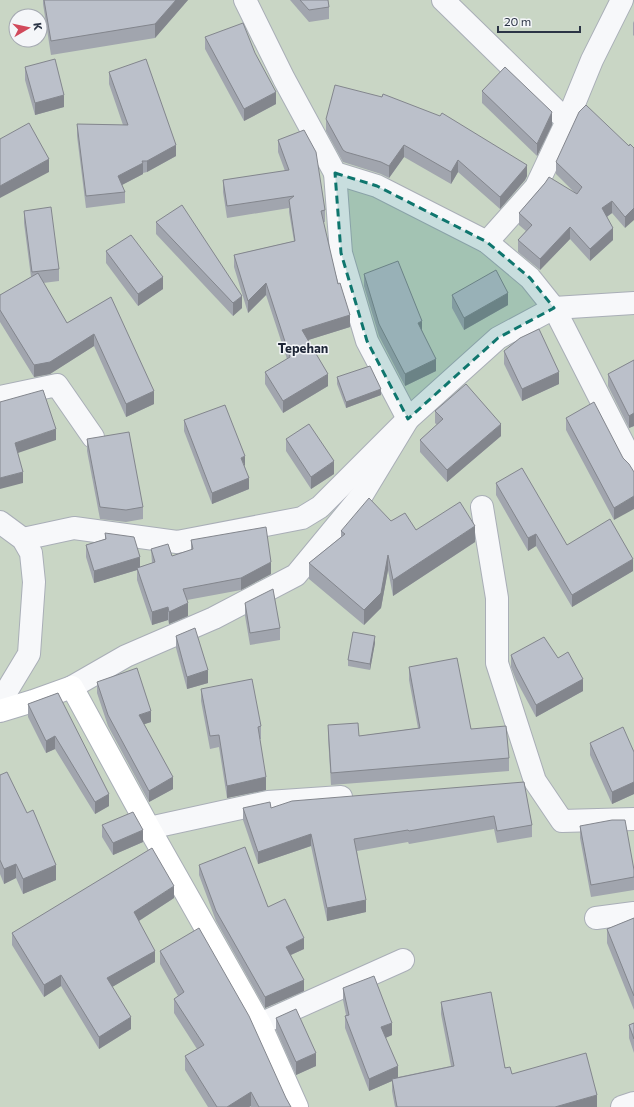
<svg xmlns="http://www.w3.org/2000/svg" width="634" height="1107" font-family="Commissioner,sans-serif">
	<rect width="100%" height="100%" fill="#e4e7ec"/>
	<path fill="#c9d6c5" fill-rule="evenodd" d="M0 0H634V1107H0ZM16 16H40V40H16Z"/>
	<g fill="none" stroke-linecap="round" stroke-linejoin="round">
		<g stroke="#a9aeb7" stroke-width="24">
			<g id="street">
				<path d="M245 0 284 79 335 173 377 186 487 242 530 278 554 308 634 465"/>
				<path d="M443 0 567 121"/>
				<path d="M487 242 536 187 567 121 592 60 622 0"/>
				<path d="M0 397 57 385 93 437"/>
				<path d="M482 507 497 598V663L535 781 562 821 634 819"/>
				<path d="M0 522 23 539 31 553 34 582 29 654 0 702"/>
				<path d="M23 539 74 528 177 542 302 518 320 507 408 419 498 338 554 308 634 303"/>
				<path d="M72 687 126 656 214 618 296 575 362 495 408 419 367 341 341 253 335 173"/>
				<path d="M149 828 268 802 341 797"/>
				<path d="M596 918 634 913"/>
				<path d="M260 1024 403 960"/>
				<path d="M622 1107 634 1103"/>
			</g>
		</g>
		<g stroke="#a9aeb7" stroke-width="24">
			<path id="secondary" d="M0 711 33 701 72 687 149 828 260 1024 297 1107"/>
		</g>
		<use href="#street" stroke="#f7f8fa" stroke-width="22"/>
		<use href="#secondary" stroke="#fff" stroke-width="22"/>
	</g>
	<g fill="#a1a5ae">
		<path d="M43 0H188L155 38 51 55 43 4Z"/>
		<path d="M290 0H328L329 7V19L309 22Z"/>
		<path d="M634 21V36L633 35V23Z"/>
		<path d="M205 37 276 104 244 121 205 49Z"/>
		<path d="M25 67 64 107 35 115 25 80Z"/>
		<path d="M109 72 176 156 147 172 143 173V174L122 185 125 192V203L86 208 77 136V124L123 125 109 84Z"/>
		<path d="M482 91 552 125 537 156 482 103Z"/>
		<path d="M326 119 527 176 525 180 500 209 458 172 451 184 404 157 389 178 381 174 343 162 326 131Z"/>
		<path d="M278 140 325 210V222H323L338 284 350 327 308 340 328 386 283 413 265 384V372L287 359 266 295 248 313 234 267V255L294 241 289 212V208L227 218 223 192V180L285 171 278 152Z"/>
		<path d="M629 146 625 228 612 213 607 217 613 240 590 261 570 239 540 270 518 252V240L526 231 519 225V213L545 183 576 194 556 174V162Z"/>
		<path d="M24 211 59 269V281L43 283 67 323 111 297 154 404 126 417 94 346 50 374 34 377 0 322V295L31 277 24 223Z"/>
		<path d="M156 222 242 308 233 316 156 234Z"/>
		<path d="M106 251 163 289 138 306 106 263Z"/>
		<path d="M364 274 422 330 436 371 405 386 379 336 364 286Z"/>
		<path d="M452 295 508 305 464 330 452 308Z"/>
		<path d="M504 351 559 384 522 401 504 364Z"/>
		<path d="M634 360V426L629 428 608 386V374Z"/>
		<path d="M337 377 381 395 346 408 337 384Z"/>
		<path d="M435 411 501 436 447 482 420 452V440L437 425 435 423Z"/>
		<path d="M566 418 623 458 614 520 566 430Z"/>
		<path d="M184 420 245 467 249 489 212 504 184 431Z"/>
		<path d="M87 439 143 507V519L126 522 100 519 87 451Z"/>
		<path d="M286 439 334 474 311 489 286 451Z"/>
		<path d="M496 483 567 545 633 571 572 607 536 546 528 551 496 495Z"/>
		<path d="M391 521 416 530 475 542 393 596 388 570 381 608 364 625 309 579V563L341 537V531Z"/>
		<path d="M105 533 140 567 152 563 151 549 172 556 191 550V540L271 574 241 590 187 600 188 616 169 624 168 620 152 625 137 580V570L94 583 86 557V545L105 539Z"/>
		<path d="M245 603 280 628V640L250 645 245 616Z"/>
		<path d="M176 636 208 683 187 689 176 648Z"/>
		<path d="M375 643 370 670 348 666V660Z"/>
		<path d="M511 655 558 658 583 691 536 717 516 680 511 667Z"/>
		<path d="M409 667 471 729 509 758V771L331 785 328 737V725L359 736 418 728 409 680Z"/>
		<path d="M97 682 151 722 144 724 173 789 149 802 108 726 97 693Z"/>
		<path d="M201 689 261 726V739H260L266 790 227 798 219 747 210 749 201 701Z"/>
		<path d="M58 693 109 806 95 814 55 749 46 753 28 717V704Z"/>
		<path d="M590 743 634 752V794L612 804 590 755Z"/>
		<path d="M0 775 56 880 23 894 16 878 4 884 0 874Z"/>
		<path d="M524 782 532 825V837L497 843 494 829 409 844 408 842 357 851 366 912 327 921 311 846 258 864 243 820V808H271Z"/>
		<path d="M102 825 143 842 113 855 102 837Z"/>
		<path d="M580 826 634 870V890L591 897 580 838Z"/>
		<path d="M199 865 268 907 304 949 291 955 304 991 265 1008 216 921 199 875Z"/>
		<path d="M174 898 139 921 155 962 112 987 131 1029 99 1049 61 986 44 997 12 945V933Z"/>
		<path d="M634 918V1010L607 943V929Z"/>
		<path d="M160 951 286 1098 291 1107H251V1106L249 1107H208L185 1070V1056L197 1049 174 1013V999L178 996 160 964Z"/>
		<path d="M343 988 392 1035 385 1038 398 1077 451 1066 441 1014V1002L512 1074 597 1107H395L392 1091V1081L369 1091 345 1028V1016L346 1015 343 1000Z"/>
		<path d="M276 1018 316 1066 296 1075 276 1030Z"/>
		<path d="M634 1023V1053L629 1038V1025Z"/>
	</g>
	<g fill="#83868d">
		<path d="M176 0H188L155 38V24Z"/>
		<path d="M276 92V104L244 121V109Z"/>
		<path d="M64 95V107L35 115V103Z"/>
		<path d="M552 112V125L537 156V144Z"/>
		<path d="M176 145V156L147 172V161Z"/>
		<path d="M404 145V157L389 178V166Z"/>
		<path d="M49 159V172L0 198V186Z"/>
		<path d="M458 160V172L451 184V172Z"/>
		<path d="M143 163V174L118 187V176Z"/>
		<path d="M527 165V176L525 180 500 209V197Z"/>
		<path d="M612 201V213L602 220V208Z"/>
		<path d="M634 208V220L625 228V217Z"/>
		<path d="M570 227V239L540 270V259Z"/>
		<path d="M613 228V240L590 261V249Z"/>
		<path d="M163 277V289L138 306V294Z"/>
		<path d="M266 283V295L248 313V301Z"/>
		<path d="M508 293V305L464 330V318Z"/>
		<path d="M242 296V308L233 316V303Z"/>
		<path d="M350 315V327L302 342V330Z"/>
		<path d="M422 321V334L418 323Z"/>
		<path d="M94 334V346L50 374 34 377V365Z"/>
		<path d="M436 359V371L405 386V374Z"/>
		<path d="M559 372V384L522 401V389Z"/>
		<path d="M328 374V386L283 413V401Z"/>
		<path d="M381 389V395L346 408V402Z"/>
		<path d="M154 391V404L126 417V404Z"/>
		<path d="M634 413V426L629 428V416Z"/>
		<path d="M501 424V436L447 482V470Z"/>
		<path d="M56 429V440L15 454V443Z"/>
		<path d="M245 456V467L241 458Z"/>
		<path d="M334 461V474L311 489V477Z"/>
		<path d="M23 472V483L0 489V478Z"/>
		<path d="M249 478V489L212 504V493Z"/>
		<path d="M634 496V509L614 520V508Z"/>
		<path d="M475 526V542L393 596V580Z"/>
		<path d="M536 534V546L528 551V538Z"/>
		<path d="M388 555V570L381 608 364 625V610Z"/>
		<path d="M140 557V569L137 568V570L94 583V571Z"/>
		<path d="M633 559V571L572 607V595Z"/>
		<path d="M271 562V574L241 590V578Z"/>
		<path d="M188 603V616L169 624V612Z"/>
		<path d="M168 607V620L152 625V612Z"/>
		<path d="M375 636V643L370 670V664Z"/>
		<path d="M208 670V683L187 689V677Z"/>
		<path d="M583 679V691L536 717V705Z"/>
		<path d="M151 711V722L139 726V715Z"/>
		<path d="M55 736V749L46 753V741Z"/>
		<path d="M173 777V789L149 802V791Z"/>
		<path d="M266 777V790L227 798V786Z"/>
		<path d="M634 782V794L612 804V792Z"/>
		<path d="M109 794V806L95 814V802Z"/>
		<path d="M143 830V842L113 855V843Z"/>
		<path d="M311 834V846L258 864V852Z"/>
		<path d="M16 864V878L4 884V869Z"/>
		<path d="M56 865V880L23 894V879Z"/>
		<path d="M174 886V898L134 924V912Z"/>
		<path d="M366 900V912L327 921V908Z"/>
		<path d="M304 938V949L286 957V947Z"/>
		<path d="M155 951V962L107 990V978Z"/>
		<path d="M61 975V986L44 997V985Z"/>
		<path d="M304 980V991L265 1008V997Z"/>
		<path d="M131 1017V1029L99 1049V1037Z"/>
		<path d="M392 1023V1035L381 1040V1027Z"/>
		<path d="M316 1053V1066L296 1075V1062Z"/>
		<path d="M398 1066V1078L392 1079V1081L369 1091V1079Z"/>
		<path d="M251 1092V1106L249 1107H227Z"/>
		<path d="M597 1095V1107H555Z"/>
	</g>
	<g fill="#bbc0ca" stroke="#83868d">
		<path d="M44 0H176L155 24 51 41Z"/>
		<path d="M300 0H328L329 7 309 10Z"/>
		<path d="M243 23 255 53 276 92 244 109 205 37Z"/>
		<path d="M55 59 64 95 35 103 25 67Z"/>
		<path d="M146 59 176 145 147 161H142L143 163 118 176 125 192 86 196 77 124 128 125 109 72Z"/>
		<path d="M505 67 552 112 537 144 482 91Z"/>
		<path d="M335 85 382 97 383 94 440 116 442 113 527 165 525 168 500 197 458 160 451 172 404 145 389 166 381 162 346 152 343 150 326 119Z"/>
		<path d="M586 105 629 146 630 144 634 148V208L625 217 612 201 602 208 613 228 590 249 570 227 540 259 518 240 532 225 519 213 545 183 549 177 577 194 582 187 556 162 579 112Z"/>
		<path d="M29 123 49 159 0 186V139Z"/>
		<path d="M304 130 316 152 325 210 321 211 338 284 340 283 350 315 302 330 328 374 283 401 265 372 290 357 266 283 248 301 234 255 295 241 289 200 294 196 227 206 223 180 289 170 278 140Z"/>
		<path d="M182 205 242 296 233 303 156 222Z"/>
		<path d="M51 207 59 269 32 272 24 211Z"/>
		<path d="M131 235 163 277 138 294 106 251Z"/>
		<path d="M398 261 422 321 418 323 436 359 405 374 379 324 364 274Z"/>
		<path d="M496 270 508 293 464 318 452 295Z"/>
		<path d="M38 273 67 323 111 297 154 391 126 404 94 334 50 362 34 365 0 310V295Z"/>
		<path d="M539 329 559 372 522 389 504 351 520 338Z"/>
		<path d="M634 360V413L629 416 608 374Z"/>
		<path d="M370 366 381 389 346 402 337 377Z"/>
		<path d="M466 384 501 424 447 470 420 440 443 419 435 411Z"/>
		<path d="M43 390 56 429 15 443 23 472 0 478V402Z"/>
		<path d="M594 402 623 458 629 464 634 472V496L614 508 566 418Z"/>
		<path d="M225 405 245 456 241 458 249 478 212 493 184 420Z"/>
		<path d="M309 424 334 461 311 477 286 439Z"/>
		<path d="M129 432 143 507 126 510 100 507 87 439Z"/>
		<path d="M522 468 567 545 610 519 633 559 572 595 536 534 528 538 496 483Z"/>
		<path d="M369 498 391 521 405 513 416 530 460 502 475 526 393 580 388 555 381 593 364 610 309 563 345 534 341 531Z"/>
		<path d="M266 527 271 562 241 578 183 589 188 603 169 612 168 607 152 612 137 568 155 562 151 549 168 544 172 556 193 549 191 540Z"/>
		<path d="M105 533 134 537 140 557 94 571 86 545 106 539Z"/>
		<path d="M273 589 280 628 250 633 245 603Z"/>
		<path d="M195 628 208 670 187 677 176 636Z"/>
		<path d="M353 632 375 636 370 664 348 660Z"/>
		<path d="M544 637 558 658 568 652 583 679 536 705 516 667 511 655Z"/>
		<path d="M457 658 471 729 506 726 509 758 331 773 328 725 358 723 359 736 420 728 409 667Z"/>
		<path d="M137 668 151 711 139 715 173 777 149 791 108 715 97 682Z"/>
		<path d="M252 679 261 726 258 727 266 777 227 786 219 735 210 736 201 689Z"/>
		<path d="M58 693 109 794 95 802 55 736 46 741 28 704Z"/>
		<path d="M623 727 634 752V782L612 792 590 743Z"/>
		<path d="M7 772 27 813 33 810 56 865 23 879 16 864 4 869 0 860V775Z"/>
		<path d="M524 782 532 825 497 831 494 816 409 831 408 830 354 839 366 900 327 908 311 834 258 852 243 808 270 802 271 808 292 801Z"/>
		<path d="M133 812 143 830 113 843 102 825Z"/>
		<path d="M612 820H625L634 870V877L591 885 580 826Z"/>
		<path d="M245 847 268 907 285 899 304 938 286 947 304 980 265 997 216 911 199 865Z"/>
		<path d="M152 848 174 886 134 912 155 951 107 978 131 1017 99 1037 61 975 44 985 12 933Z"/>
		<path d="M634 918V996L607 929Z"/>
		<path d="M199 928 249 1016 286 1098 291 1107H259L251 1092 227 1107H217L185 1056 204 1045 174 999 184 992 160 951Z"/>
		<path d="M374 976 392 1023 381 1027 398 1066 369 1079 345 1016 349 1015 343 988Z"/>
		<path d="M491 992 505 1068 510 1067 512 1074 586 1053 597 1095 555 1107H397L392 1079 454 1066 441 1002Z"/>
		<path d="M296 1009 316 1053 296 1062 276 1018Z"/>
		<path d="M634 1023V1039L629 1025Z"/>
	</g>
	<path fill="#0f766e" fill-opacity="0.2" stroke="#0f766e" stroke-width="3" stroke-dasharray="8 5" stroke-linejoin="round" d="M335 173 377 186 487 242 530 278 554 308 498 338 408 419 367 341 341 253Z"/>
	<g text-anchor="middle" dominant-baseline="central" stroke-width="3" stroke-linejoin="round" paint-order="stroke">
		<g font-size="13" font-weight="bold" fill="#1d2536" stroke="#f4f6f9">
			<text x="303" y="348">Tepehan</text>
		</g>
	</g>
	<g transform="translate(28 28) rotate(81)"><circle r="19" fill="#f4f6f9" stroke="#a4a8b1"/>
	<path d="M0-3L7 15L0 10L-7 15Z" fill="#d1495b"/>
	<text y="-6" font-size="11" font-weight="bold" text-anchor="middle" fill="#2b3445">K</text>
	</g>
	<path d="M498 26v6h82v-6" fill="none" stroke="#2b3445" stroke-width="2"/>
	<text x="504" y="26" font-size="12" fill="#2b3445" stroke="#f4f6f9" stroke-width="3" paint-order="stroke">20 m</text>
</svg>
